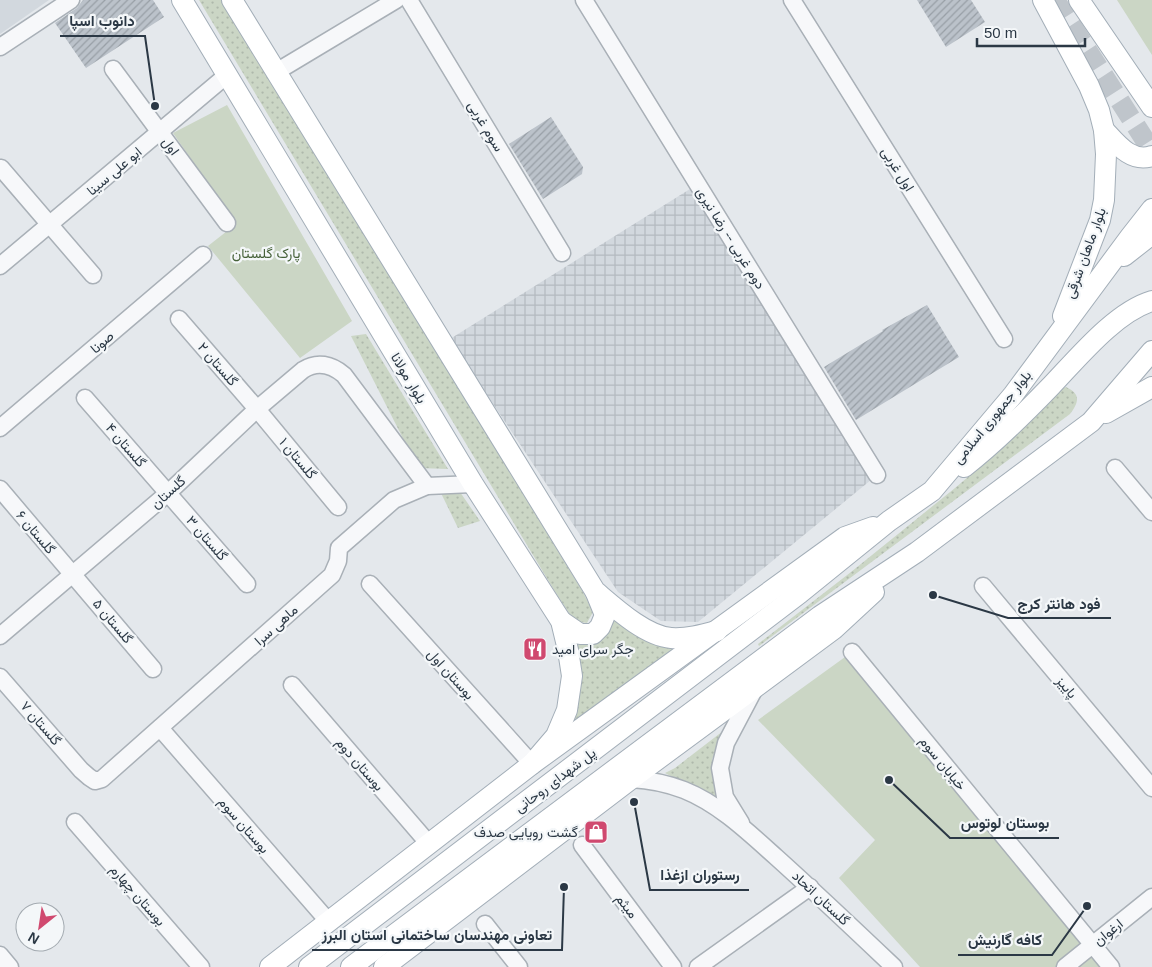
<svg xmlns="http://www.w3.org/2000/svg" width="1152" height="967" font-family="Helvetica,Vazirmatn,sans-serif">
	<defs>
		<pattern id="industrial-grid" width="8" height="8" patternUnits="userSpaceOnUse" patternTransform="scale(1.25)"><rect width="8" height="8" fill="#d2d8de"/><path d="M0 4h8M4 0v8" fill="none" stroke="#b4bac0"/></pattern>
		<pattern id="grass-dots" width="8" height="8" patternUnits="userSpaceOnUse" patternTransform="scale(1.25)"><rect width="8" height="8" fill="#cbd6c5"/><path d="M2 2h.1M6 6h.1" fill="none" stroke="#aeb8ab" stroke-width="1.8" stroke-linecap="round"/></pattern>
		<pattern id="building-hatch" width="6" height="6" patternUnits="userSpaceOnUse" patternTransform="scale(1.25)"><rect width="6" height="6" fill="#bbc2ca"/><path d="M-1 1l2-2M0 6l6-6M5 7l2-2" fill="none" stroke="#989fa6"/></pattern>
	</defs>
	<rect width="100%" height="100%" fill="#e4e8ec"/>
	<path fill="#d2d8de" d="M0 0H49L0 34Z"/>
	<path fill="url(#industrial-grid)" d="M698 184 877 475 698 622 661 621 618 592 450 339Z"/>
	<g fill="url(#grass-dots)">
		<path d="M199 0H223L583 592 593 612 587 623 574 621 554 590Z"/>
		<path d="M366 334 448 469 418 468 351 336Z"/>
		<path d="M1066 387C1081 394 1079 402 1070 414L759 646 758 644 851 572 955 488 1001 449 1057 391Z"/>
		<path d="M439 489 460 492 480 521 458 528Z"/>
		<path d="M615 619 683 649 569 731 576 641C602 642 602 642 615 619Z"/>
		<path d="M723 731 725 733 712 759V776L719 799 716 800 665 773 675 768Z"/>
	</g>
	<g fill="#cbd6c5">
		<path d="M1117 0H1152V55Z"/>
		<path d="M227 105 352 321 300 358 208 246 236 224 173 133Z"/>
		<path d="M852 652 1119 967H920L839 878 875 840 758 720Z"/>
	</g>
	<g fill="url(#building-hatch)">
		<path d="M83 0H153L164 17 86 68 55 23 77 8Z"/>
		<path d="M917 0H971L985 22 946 47Z"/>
		<path d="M551 117 583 167 582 174 543 199 509 144Z"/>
		<path d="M927 305 959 357 856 420 824 367 883 331 882 330Z"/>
	</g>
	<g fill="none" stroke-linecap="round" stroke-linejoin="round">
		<path stroke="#bfc5cb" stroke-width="20" stroke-dasharray="20 10" stroke-linecap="butt" d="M1055 0 1152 151"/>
		<g stroke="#a9b0b7" stroke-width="19">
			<g id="minor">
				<path d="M409 0 562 253"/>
				<path d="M584 0 877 475"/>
				<path d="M792 0 1004 339"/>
				<path d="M0 47 71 0"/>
				<path d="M113 69 227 223"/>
				<path d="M276 72 396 0"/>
				<path d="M1 168 93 275"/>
				<path d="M0 266 227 75"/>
				<path d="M179 319 257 409 338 507"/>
				<path d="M85 398 247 584"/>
				<path d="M0 428 203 255"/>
				<path d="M1115 468 1152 512"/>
				<path d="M0 489 153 669"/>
				<path d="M370 584 532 764"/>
				<path d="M983 586 1152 788"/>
				<path d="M0 636 168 493 257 409 303 370C317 361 331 364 344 375L427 486"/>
				<path d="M852 652 1111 967"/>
				<path d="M0 677 81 770 89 777 95 781 102 779 332 575 338 561 339 548 394 500 427 486 473 484"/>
				<path d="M292 685 429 844"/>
				<path d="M160 728 328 921"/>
				<path d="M631 779C650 780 666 783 684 790 719 804 748 832 776 857 816 893 855 930 894 967"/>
				<path d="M75 822 201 967"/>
				<path d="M741 823 725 797 720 768 726 743 754 690"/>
				<path d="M582 845 673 967"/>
				<path d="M485 924 519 967"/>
				<path d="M0 955 10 967"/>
				<path d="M698 967 810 887"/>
				<path d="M1065 967 1152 897"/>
			</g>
		</g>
		<g stroke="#a3aeb8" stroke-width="22">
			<g id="major">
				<path d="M182 0 473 484 561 621 568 650 572 676 567 710 556 736 532 764"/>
				<path d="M232 0 595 591C614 607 645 636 671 638 687 639 702 635 717 631"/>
				<path d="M1043 0 1089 86 1099 110 1104 130 1106 154 1104 200 1100 220 1063 316"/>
				<path d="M1079 0 1152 107"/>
				<path d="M1104 130C1117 144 1131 163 1152 156"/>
				<path d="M1124 256 1152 234"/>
				<path d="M1106 413 1152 387"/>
				<path d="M964 467C995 443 1023 415 1051 386 1077 359 1115 312 1152 301"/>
				<path d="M561 621 580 634H593L600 627 605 615 596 593"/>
				<path d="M270 967 532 764 845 537 873 527"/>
				<path d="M309 967 800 593 889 521 932 491 1013 395 1130 237 1152 209"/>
				<path d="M351 967 820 616 917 552 1091 422 1152 351"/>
				<path d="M384 967 631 779 834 629 874 592"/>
			</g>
		</g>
		<use href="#minor" stroke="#f7f8fa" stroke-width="16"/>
		<use href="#major" stroke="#fff" stroke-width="20"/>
	</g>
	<defs>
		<g id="restaurant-square" transform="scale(1.25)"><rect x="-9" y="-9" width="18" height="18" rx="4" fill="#d0496f" stroke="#f4f7f9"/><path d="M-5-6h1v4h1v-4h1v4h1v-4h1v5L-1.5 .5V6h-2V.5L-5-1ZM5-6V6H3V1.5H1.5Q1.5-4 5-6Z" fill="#fff"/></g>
		<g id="shop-square" transform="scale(1.25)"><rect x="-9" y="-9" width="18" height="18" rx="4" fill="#d0496f" stroke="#f4f7f9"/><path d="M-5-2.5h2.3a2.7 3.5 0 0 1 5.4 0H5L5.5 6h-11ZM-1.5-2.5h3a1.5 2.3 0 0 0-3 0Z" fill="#fff"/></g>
	</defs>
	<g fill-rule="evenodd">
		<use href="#restaurant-square" x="535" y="649"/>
		<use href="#shop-square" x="596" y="832"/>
	</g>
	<g text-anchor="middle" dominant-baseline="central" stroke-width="4.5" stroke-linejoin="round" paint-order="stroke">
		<g font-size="14" fill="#2b3845" stroke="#f4f7f9">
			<text transform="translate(486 126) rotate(59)">سوم غربی</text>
			<text transform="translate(171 146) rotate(54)">اول</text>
			<text transform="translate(898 169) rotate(58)">اول غربی</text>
			<text transform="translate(114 171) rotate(-40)">ابو علی سینا</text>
			<text transform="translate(731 238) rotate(58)">دوم غربی -- رضا نیری</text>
			<text transform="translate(1085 253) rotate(-70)">بلوار ماهان شرقی</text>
			<text transform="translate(102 342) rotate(-41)">صونا</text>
			<text transform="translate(218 364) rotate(49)">گلستان ۲</text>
			<text transform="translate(409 378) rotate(59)">بلوار مولانا</text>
			<text transform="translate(992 417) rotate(-51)">بلوار جمهوری اسلامی</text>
			<text transform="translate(126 445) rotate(49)">گلستان ۴</text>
			<text transform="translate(298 458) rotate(50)">گلستان ۱</text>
			<text transform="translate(168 492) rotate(-42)">گلستان</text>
			<text transform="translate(36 532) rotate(50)">گلستان ۶</text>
			<text transform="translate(207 538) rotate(49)">گلستان ۳</text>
			<text transform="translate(113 621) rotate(50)">گلستان ۵</text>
			<text transform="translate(276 625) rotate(-42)">ماهی سرا</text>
			<text transform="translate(451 674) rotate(48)">بوستان اول</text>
			<text transform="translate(1067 687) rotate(50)">پاییز</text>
			<text transform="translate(41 723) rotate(49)">گلستان ۷</text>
			<text transform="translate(943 763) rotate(51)">خیابان سوم</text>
			<text transform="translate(360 764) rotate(49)">بوستان دوم</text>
			<text transform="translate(555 780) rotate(-37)">پل شهدای روحانی</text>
			<text transform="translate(244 825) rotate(49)">بوستان سوم</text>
			<text transform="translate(138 895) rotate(49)">بوستان چهارم</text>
			<text transform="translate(821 898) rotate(43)">گلستان اتحاد</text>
			<text transform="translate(627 906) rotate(53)">میثم</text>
			<text transform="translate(1108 932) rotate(-39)">ارغوان</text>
		</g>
		<g font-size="14" fill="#456138" stroke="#f4f7f9">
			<text x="266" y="253">پارک گلستان</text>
		</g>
		<g font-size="14" fill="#2b3845" stroke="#f4f7f9" text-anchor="start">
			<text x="552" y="649">جگر سرای امید</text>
			<text x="578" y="832" text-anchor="end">گشت رویایی صدف</text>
		</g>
	</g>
	<path fill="none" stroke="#2b3845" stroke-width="2" d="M155 106L145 36H60M933 595L1008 618H1111M889 780L950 838H1059M634 802L650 890H749M564 887L562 950H312M1087 906L1052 955H958"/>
	<g fill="#2b3845" stroke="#f4f7f9" stroke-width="2">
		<circle cx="155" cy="106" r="5"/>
		<circle cx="933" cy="595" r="5"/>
		<circle cx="889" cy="780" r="5"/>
		<circle cx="634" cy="802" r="5"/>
		<circle cx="564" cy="887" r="5"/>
		<circle cx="1087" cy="906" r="5"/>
	</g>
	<g font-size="15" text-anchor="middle" font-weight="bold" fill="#2b3845" stroke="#f4f7f9" stroke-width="4.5" stroke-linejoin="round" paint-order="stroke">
		<text x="102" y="26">دانوب اسپا</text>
		<text x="1059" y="609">فود هانتر کرج</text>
		<text x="1005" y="828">بوستان لوتوس</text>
		<text x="700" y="880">رستوران ازغذا</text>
		<text x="437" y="940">تعاونی مهندسان ساختمانی استان البرز</text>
		<text x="1005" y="945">کافه گارنیش</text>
	</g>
	<g transform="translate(40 927) rotate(210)"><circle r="24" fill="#f4f7f9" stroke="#a4abb1"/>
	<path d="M0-4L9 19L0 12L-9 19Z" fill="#d0496f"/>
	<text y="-8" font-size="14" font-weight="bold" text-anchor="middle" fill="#2b3845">N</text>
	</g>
	<path d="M977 38v8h108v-8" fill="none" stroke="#2b3845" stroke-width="2.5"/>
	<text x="984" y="38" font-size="15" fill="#2b3845" stroke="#f4f7f9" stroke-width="4" paint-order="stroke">50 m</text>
</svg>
